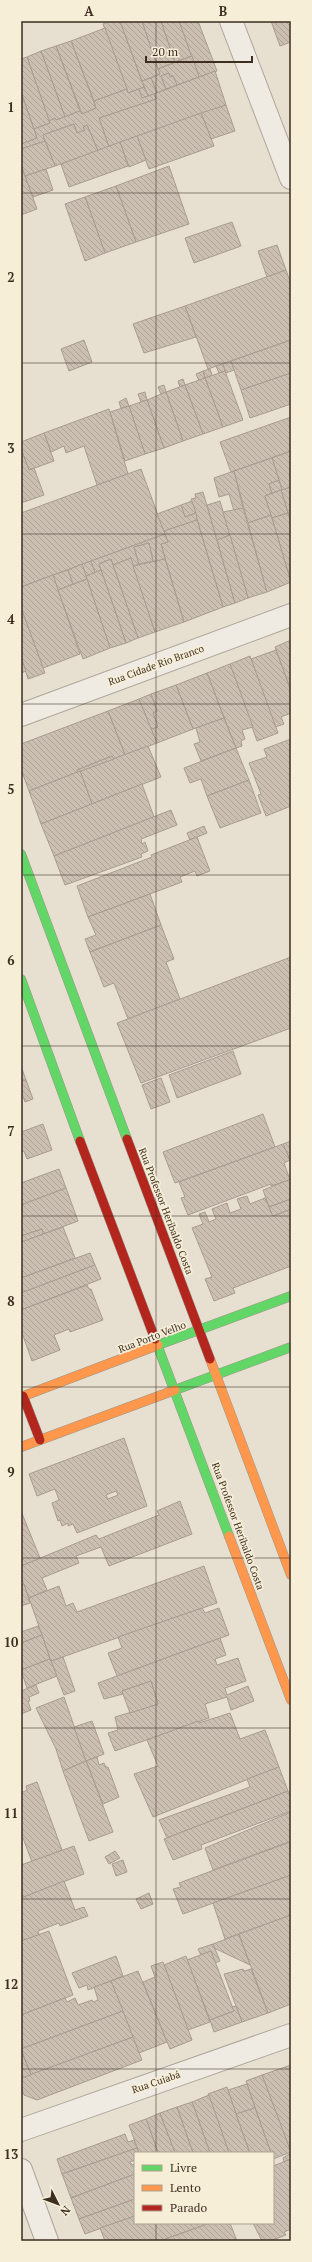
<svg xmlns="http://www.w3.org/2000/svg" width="312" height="2262" font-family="'PT Serif',serif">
	<defs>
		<pattern id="building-back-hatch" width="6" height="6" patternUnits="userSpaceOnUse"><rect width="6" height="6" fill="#cbbfb2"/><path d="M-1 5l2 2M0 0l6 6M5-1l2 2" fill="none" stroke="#afa499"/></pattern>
	</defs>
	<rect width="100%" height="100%" fill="#e7e0d1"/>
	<g fill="url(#building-back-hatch)" stroke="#a89c90" fill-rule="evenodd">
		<path d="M110 21H120L144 87 128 93 103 24Z"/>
		<path d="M120 21H142L160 74 142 81Z"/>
		<path d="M142 21H161L175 62 158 69Z"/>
		<path d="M161 21H179L192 56 175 62Z"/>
		<path d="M179 21H198L217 71 199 77Z"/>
		<path d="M271 21H291V42L280 46Z"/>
		<path d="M105 28 127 89 94 101 71 41Z"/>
		<path d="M71 41 96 108 82 114 56 46Z"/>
		<path d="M56 46 80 111 65 117 41 51Z"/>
		<path d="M41 51 65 117 56 120 55 118 49 121 27 57Z"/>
		<path d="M192 56 199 77 177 85 173 76 170 77 169 73 161 76 166 89 157 93 151 78 160 74 158 69Z"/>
		<path d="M27 57 50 123 34 129 21 92V59Z"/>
		<path d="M215 71 226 105 109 147 99 118 156 99 154 94Z"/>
		<path d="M169 73 170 77 173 76 177 85 166 89 161 76Z"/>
		<path d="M151 78 157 93 148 96 142 81Z"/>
		<path d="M144 87 148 96 142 98 139 89Z"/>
		<path d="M127 89 128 93 139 89 142 98 154 94 156 99 99 118 109 147 98 151 87 125 83 127 85 130 77 133 74 124 43 135 45 141 21 149V144L37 138 34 129 50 123 49 121 55 118 56 120 80 111 82 114 96 108 94 101Z"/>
		<path d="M21 92 37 138 21 144Z"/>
		<path d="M226 105 235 131 211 139 201 113Z"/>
		<path d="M201 113 214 146 149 169 137 136Z"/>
		<path d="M74 124 77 133 85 130 83 127 87 125 98 151 55 166 43 135Z"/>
		<path d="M137 136 146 160 129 167 120 142Z"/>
		<path d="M45 141 55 166 25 176 21 165V149Z"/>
		<path d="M120 142 128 166 69 187 61 164Z"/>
		<path d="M21 165 37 209 21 215Z"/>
		<path d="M169 166 189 224 136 242 116 186Z"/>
		<path d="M46 169 53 190 33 197 25 176Z"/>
		<path d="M116 186 136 242 105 253 85 197Z"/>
		<path d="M85 197 105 253 85 261 65 204Z"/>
		<path d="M232 222 241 246 194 263 185 238Z"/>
		<path d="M277 245 286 270 267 277 258 251Z"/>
		<path d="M286 270 291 284V340L208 369 185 306Z"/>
		<path d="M185 306 196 337 144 353 133 324Z"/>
		<path d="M84 340 92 362 69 371 61 349Z"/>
		<path d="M291 340V373L241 390 231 361Z"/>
		<path d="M231 361 234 370 226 373 223 364Z"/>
		<path d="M223 364 225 371 219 373 216 366Z"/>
		<path d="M210 369 212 375 205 378 203 371Z"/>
		<path d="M203 371 205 378 199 381 196 374Z"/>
		<path d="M225 371 243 420 223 427 205 378Z"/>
		<path d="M291 373V404L250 418 241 390Z"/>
		<path d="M205 378 223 427 203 434 185 385Z"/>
		<path d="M183 379 185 385 180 387 178 381Z"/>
		<path d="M164 385 166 392 161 394 158 387Z"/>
		<path d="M185 385 203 434 183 441 166 392Z"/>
		<path d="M145 392 147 400 141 402 138 394Z"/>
		<path d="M166 392 183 441 164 448 147 400Z"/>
		<path d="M126 398 129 406 121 408 119 402Z"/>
		<path d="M147 400 164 448 145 454 129 406Z"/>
		<path d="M129 406 145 454 125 461 110 412Z"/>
		<path d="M109 409 128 474 97 485 84 446 66 453 64 446 51 452 44 433Z"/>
		<path d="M291 417V451L231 472 220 442Z"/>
		<path d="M44 433 54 461 29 470 21 449V442Z"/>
		<path d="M21 449 29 470 34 468 44 495 21 503Z"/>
		<path d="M291 451V487L282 490 272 458Z"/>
		<path d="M272 458 279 480 269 484 272 493 265 496 271 515 248 523 234 471Z"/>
		<path d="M141 469 165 534 21 587V513Z"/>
		<path d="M234 471 243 508 234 511 229 494 219 497 214 478Z"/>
		<path d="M279 480 282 490 272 493 269 484Z"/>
		<path d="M291 487V522L281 490Z"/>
		<path d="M281 490 288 513 272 518 265 496Z"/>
		<path d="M203 492 235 603 223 607 191 499 196 498 195 494Z"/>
		<path d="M192 501 196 513 185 517 181 505Z"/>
		<path d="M220 501 230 535 217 540 207 505Z"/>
		<path d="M181 505 185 517 196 513 197 520 164 531 157 514Z"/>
		<path d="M243 508 267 592 248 598 223 512Z"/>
		<path d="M288 513 291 522V582L272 518Z"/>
		<path d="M271 515 291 582 267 592 248 523Z"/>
		<path d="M197 520 223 607 184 622 161 544 168 542 164 531Z"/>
		<path d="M165 534 168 542 161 544 165 559 155 562 153 561 149 543 134 547 139 564 133 566 131 558 113 565 111 559 99 564 101 570 95 573 91 561Z"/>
		<path d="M230 535 248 598 235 603 217 540Z"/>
		<path d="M149 543 153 561 139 564 134 547Z"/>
		<path d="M131 558 155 632 138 638 113 565Z"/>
		<path d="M111 559 138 638 126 643 99 564Z"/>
		<path d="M165 559 184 622 155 632 133 566Z"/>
		<path d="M91 561 95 573 86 576 82 564Z"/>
		<path d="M82 564 87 579 73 584 68 570Z"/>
		<path d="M68 570 73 584 58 590 53 575Z"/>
		<path d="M101 570 126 643 110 648 86 576Z"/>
		<path d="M53 575 80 654 43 668 21 608V587Z"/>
		<path d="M87 579 110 648 83 659 58 590Z"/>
		<path d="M21 608 45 673 28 679 21 657Z"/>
		<path d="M291 640V691L275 647Z"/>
		<path d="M276 650 291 691V713L281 717 284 724 275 727 251 659Z"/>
		<path d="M250 656 278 733 257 741 230 664Z"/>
		<path d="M21 657 26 671 21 673Z"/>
		<path d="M230 664 253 727 242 730 245 739 241 741 242 746 236 748 207 673Z"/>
		<path d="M207 673 224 718 193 729 176 685Z"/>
		<path d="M176 685 193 729 157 743 151 729 158 727 153 713 157 711 151 694Z"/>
		<path d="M151 694 157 711 153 713 158 727 151 729 139 699Z"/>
		<path d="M139 699 157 743 125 755 108 711Z"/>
		<path d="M108 711 125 755 114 759 112 756 77 770 78 772 29 791 21 769V744Z"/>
		<path d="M224 718 236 748 201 761 194 744 200 742 196 728Z"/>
		<path d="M291 739V806L266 816 258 795 261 794 249 763 267 757 264 749Z"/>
		<path d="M148 746 161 777 92 804 80 771Z"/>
		<path d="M236 748 249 780 207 796 201 779 190 783 184 768Z"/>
		<path d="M112 756 114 759 78 772 77 770Z"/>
		<path d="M80 771 92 804 41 824 29 791Z"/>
		<path d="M249 780 261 813 220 828 207 796Z"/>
		<path d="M142 784 154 817 54 856 41 824Z"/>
		<path d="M171 810 177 825 141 839 142 844 145 842 148 851 141 854 142 857 65 885 54 856Z"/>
		<path d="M204 826 207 833 190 840 187 833Z"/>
		<path d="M197 837 210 871 197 876 195 871 180 877 182 882 88 917 77 886 152 857 151 855Z"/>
		<path d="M150 894 161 925 90 952 85 939 96 935 88 917Z"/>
		<path d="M161 925 174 959 166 962 180 999 128 1019 114 983 104 987 90 952Z"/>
		<path d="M291 957V1028L141 1083 117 1023Z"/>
		<path d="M233 1051 241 1074 177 1098 169 1075Z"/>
		<path d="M21 1066 26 1080 21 1081Z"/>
		<path d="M161 1078 170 1102 151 1109 142 1085Z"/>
		<path d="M26 1080 33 1099 25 1102 21 1091V1081Z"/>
		<path d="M263 1114 275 1147 175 1183 163 1152Z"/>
		<path d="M43 1124 52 1150 27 1159 24 1151 21 1152V1132Z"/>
		<path d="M291 1141V1160H290L283 1144Z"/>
		<path d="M283 1144 290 1160 284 1163 290 1180 271 1186V1184L188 1215 181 1198 185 1197 179 1182Z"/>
		<path d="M59 1169 66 1188 21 1205V1183Z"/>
		<path d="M291 1179V1199L269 1207 263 1190Z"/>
		<path d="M66 1188 78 1221 43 1234 42 1229 21 1236V1205Z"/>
		<path d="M247 1196 250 1204 265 1198 273 1216 291 1209V1266L233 1288 235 1293 214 1301 205 1279 212 1277 192 1228 203 1224 199 1214 205 1212 209 1222 216 1219 212 1209 227 1203 230 1213 241 1209 237 1199Z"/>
		<path d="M291 1199V1209L273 1216 269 1207Z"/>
		<path d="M63 1227 75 1258 21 1278V1242Z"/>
		<path d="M42 1229 43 1234 21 1242V1236Z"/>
		<path d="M90 1253 95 1265 21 1293V1278Z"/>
		<path d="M95 1265 101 1279 21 1310V1293Z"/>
		<path d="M87 1285 89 1289H91L103 1320 70 1332 69 1329 54 1335 60 1350 32 1361 21 1330V1310Z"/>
		<path d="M124 1438 147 1506 77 1533 73 1524 68 1526V1523L62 1526 60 1520 58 1521 52 1503 59 1500 55 1489 37 1496 29 1474ZM116 1491 118 1495 108 1499 106 1495Z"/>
		<path d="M180 1501 192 1534 109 1566 101 1547 76 1556 79 1563 42 1578 47 1590 29 1598 21 1577V1566L96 1535 99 1539 159 1515 157 1511Z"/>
		<path d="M21 1511 40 1558 21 1566Z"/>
		<path d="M204 1566 217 1603 51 1661 29 1598 59 1586 66 1606 73 1603 77 1612Z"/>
		<path d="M24 1584 30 1603 21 1606V1585Z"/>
		<path d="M202 1608 205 1613 219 1608 229 1635 117 1676 108 1653 122 1648 118 1637Z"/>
		<path d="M38 1626 42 1635 21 1643V1632Z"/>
		<path d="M42 1635 50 1659 21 1670V1643Z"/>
		<path d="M220 1638 226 1655 215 1659 217 1665 238 1658 246 1681 225 1688 227 1695 248 1686 254 1701 231 1710 227 1697 205 1704 209 1718 115 1751 108 1733 118 1730 115 1717 158 1704 151 1681 122 1691 123 1694 104 1699 98 1683Z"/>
		<path d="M63 1657 75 1691 64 1695 51 1661Z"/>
		<path d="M50 1659 57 1676 27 1688 21 1670Z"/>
		<path d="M151 1681 158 1704 130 1713 122 1691Z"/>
		<path d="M36 1685 39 1693 29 1697 30 1701H28L31 1710 21 1714V1691Z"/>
		<path d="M64 1697 86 1761 63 1771 56 1749 36 1708Z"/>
		<path d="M230 1713 240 1739 265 1730 279 1767 153 1817 134 1774 158 1766 147 1740 198 1721 199 1723Z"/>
		<path d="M92 1721 104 1754 86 1761 74 1727Z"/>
		<path d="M97 1757 99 1765 104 1763 106 1767H108L119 1797 103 1804 86 1761Z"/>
		<path d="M86 1761 113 1832 89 1841 63 1771Z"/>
		<path d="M279 1767 288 1791 167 1838 159 1820 250 1787 247 1779Z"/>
		<path d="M37 1782 62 1850 32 1862 23 1838H21V1793L27 1790 26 1786Z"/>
		<path d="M288 1791 291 1798V1811L201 1845 202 1849 173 1860 164 1839Z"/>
		<path d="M291 1812V1841L213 1870 205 1848Z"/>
		<path d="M290 1842 291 1875 183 1914 173 1889 181 1887 179 1883Z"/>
		<path d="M74 1846 84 1874 21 1898V1865Z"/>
		<path d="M115 1851 120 1858 109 1864 105 1857Z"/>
		<path d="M123 1860 127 1872 116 1876 112 1864Z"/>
		<path d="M291 1875V1915L225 1939 213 1903Z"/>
		<path d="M64 1881 75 1910 84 1907 88 1916 60 1926 59 1923 38 1931 39 1935 21 1941V1898Z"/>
		<path d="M149 1893 153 1904 141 1909 136 1899Z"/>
		<path d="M291 1915V2004L268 2013 239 1934Z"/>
		<path d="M49 1931 73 1995 21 2015V1941Z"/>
		<path d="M239 1934V1935L250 1965 214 1948 213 1944Z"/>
		<path d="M213 1944 220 1961 215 1963 211 1951 201 1955 198 1949Z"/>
		<path d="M211 1951 234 2011 210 2020 187 1960Z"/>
		<path d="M116 1956 123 1976 88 1990 87 1985 79 1988 72 1973Z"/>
		<path d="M186 1956 210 2022 188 2030 164 1965Z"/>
		<path d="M163 1962 192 2040 170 2049 143 1982 155 1977 151 1966Z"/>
		<path d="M243 1969 244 1971 251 1969 268 2013 242 2022 224 1974Z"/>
		<path d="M138 1971 167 2042 139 2053 111 1981Z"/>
		<path d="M111 1981 123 2011 21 2049V2015L65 1998 67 2002 75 1998 78 2005 92 2000 93 2002 98 2000 94 1987Z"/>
		<path d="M236 2006 242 2022 214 2032 210 2020 234 2011 232 2007Z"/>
		<path d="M123 2011 133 2037 31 2075 21 2049Z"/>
		<path d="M133 2037 142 2060 37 2100 24 2095 21 2087V2078Z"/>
		<path d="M21 2050 31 2075 21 2078Z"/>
		<path d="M291 2065V2150L290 2151 262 2075Z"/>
		<path d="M262 2075 291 2152 273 2159 246 2081Z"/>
		<path d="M247 2084 255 2108 236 2114 228 2090Z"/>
		<path d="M227 2087 236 2114 250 2153H229L208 2094Z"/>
		<path d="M209 2095 229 2153H210L194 2107 192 2102Z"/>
		<path d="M192 2102 194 2107 210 2153H193L177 2107Z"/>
		<path d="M177 2107 179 2113 193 2153H175L162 2119 160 2113Z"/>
		<path d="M255 2108 271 2153H250L236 2114Z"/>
		<path d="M160 2113 162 2119 175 2153H158L146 2119Z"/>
		<path d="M146 2119 148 2124 158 2153H139L129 2125Z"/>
		<path d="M125 2134 128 2142 134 2140 137 2148 62 2174 57 2159Z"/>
		<path d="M137 2148 139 2153H135V2160L130 2162 132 2165 135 2164V2174L71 2198 62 2174Z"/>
		<path d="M291 2153V2159L284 2162 283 2158Z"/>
		<path d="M291 2159V2229L284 2232 286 2235 270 2241H262L253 2223H273V2166Z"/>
		<path d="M135 2174V2199L79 2219 71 2198Z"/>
		<path d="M135 2199V2216L85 2234 79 2219Z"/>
		<path d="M135 2216V2223H210L160 2241H105L100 2228Z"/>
		<path d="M210 2223H230L237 2241H160Z"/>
	</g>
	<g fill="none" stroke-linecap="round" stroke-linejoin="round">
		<g stroke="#ada599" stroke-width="24">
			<g id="street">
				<path d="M231 21 291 178"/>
				<path d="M21 715 291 615"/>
				<path d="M21 2130 291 2035"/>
				<path d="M21 2170 47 2241"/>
			</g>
		</g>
		<g stroke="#9c958a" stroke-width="10">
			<g id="fast">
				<path d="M21 854 127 1139"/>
				<path d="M21 979 80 1141"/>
				<path d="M155 1339 229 1536"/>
				<path d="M158 1345 291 1296"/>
				<path d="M175 1390 291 1347"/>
			</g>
		</g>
		<g stroke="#9c958a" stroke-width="10">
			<g id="slow">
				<path d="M210 1359 291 1575"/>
				<path d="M21 1397 158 1345"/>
				<path d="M21 1447 175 1390"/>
				<path d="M229 1536 291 1700"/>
			</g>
		</g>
		<g stroke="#9c958a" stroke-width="10">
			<g id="jam">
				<path d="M127 1139 210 1359"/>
				<path d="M80 1141 155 1339"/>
				<path d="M23 1396 40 1440"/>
			</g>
		</g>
		<use href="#street" stroke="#efebe3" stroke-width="22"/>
		<use href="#fast" stroke="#63d668" stroke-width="9"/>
		<use href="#slow" stroke="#ff974d" stroke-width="9"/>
		<use href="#jam" stroke="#b3261e" stroke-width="9"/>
	</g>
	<path fill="none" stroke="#3d2e20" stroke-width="1" stroke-opacity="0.55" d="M156 21V2153M21 193H291M21 363H291M21 534H291M21 704H291M21 875H291M21 1046H291M21 1216H291M21 1387H291M21 1558H291M21 1728H291M21 1899H291M21 2069H291M156 2223V2241"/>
	<g text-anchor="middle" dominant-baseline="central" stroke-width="3.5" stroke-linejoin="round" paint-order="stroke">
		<g font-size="10" fill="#3d2e20" stroke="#f7eed8">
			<text transform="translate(156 665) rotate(-20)">Rua Cidade Rio Branco</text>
			<text transform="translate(166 1211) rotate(69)">Rua Professor Heribaldo Costa</text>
			<text transform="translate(152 1337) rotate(-21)">Rua Porto Velho</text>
			<text transform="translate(238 1526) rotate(70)">Rua Professor Heribaldo Costa</text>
			<text transform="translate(156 2082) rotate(-19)">Rua Cuiabá</text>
		</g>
	</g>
	<rect width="312" height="2262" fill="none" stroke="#f7eed8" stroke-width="44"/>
	<rect x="134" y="2152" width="140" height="72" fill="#f7eed8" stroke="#ada18e"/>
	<rect x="142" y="2165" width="20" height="6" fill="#63d668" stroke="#ada18e"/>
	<text x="170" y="2172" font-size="12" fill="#3d2e20">Livre</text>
	<rect x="142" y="2185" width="20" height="6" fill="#ff974d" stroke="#ada18e"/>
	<text x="170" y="2192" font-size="12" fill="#3d2e20">Lento</text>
	<rect x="142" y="2205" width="20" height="6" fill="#b3261e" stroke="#ada18e"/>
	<text x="170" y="2212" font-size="12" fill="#3d2e20">Parado</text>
	<g transform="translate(58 2204) rotate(132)" stroke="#f7eed8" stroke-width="3" paint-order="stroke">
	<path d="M0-3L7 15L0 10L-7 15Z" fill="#3d2e20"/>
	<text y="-6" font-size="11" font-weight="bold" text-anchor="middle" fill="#3d2e20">N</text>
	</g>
	<path d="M146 56v6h106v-6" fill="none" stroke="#3d2e20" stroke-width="2"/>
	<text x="152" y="56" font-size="12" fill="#3d2e20" stroke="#f7eed8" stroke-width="3" paint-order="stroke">20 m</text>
	<rect x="22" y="22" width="268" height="2218" fill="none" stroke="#3d2e20" stroke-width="1.5"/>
	<g font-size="13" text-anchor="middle" font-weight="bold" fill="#3d2e20">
		<text x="89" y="16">A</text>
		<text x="223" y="16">B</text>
		<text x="11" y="112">1</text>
		<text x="11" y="282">2</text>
		<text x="11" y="453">3</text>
		<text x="11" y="624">4</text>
		<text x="11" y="794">5</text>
		<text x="11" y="965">6</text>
		<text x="11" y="1136">7</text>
		<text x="11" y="1306">8</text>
		<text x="11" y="1477">9</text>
		<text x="11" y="1647">10</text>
		<text x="11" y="1818">11</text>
		<text x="11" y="1989">12</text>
		<text x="11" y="2159">13</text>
	</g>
</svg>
